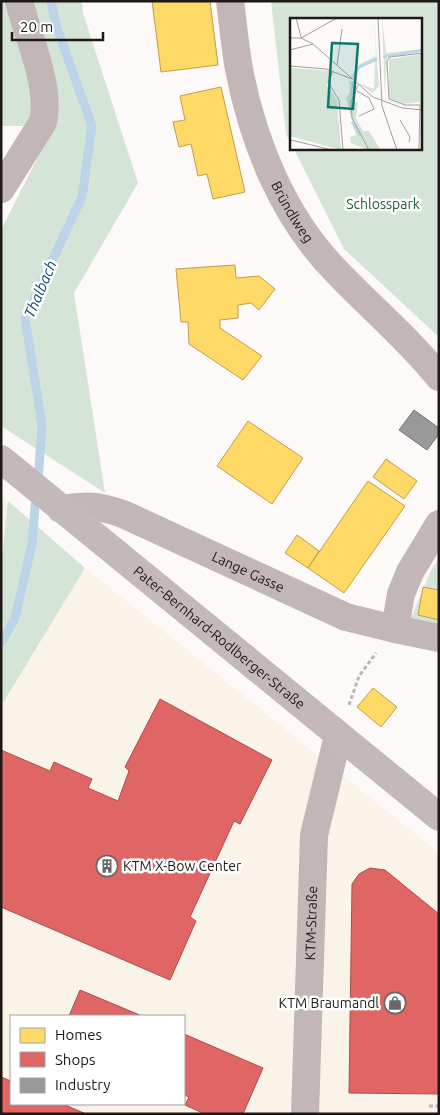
<svg xmlns="http://www.w3.org/2000/svg" width="440" height="1115" font-family="Ubuntu,sans-serif">
	<rect width="100%" height="100%" fill="#fcf9f8"/>
	<g fill="#faf3e7" fill-rule="evenodd">
		<path d="M1 493 8 501 1 567Z"/>
		<path d="M85 568 439 853V1114H1V695ZM11 1016H184V1104H11Z"/>
	</g>
	<g fill="#d4e5d8">
		<path d="M1 1H82L83 13 138 183 74 293 105 493 1 426V230L41 151 43 126H1Z"/>
		<path d="M271 1H439V337L344 249 294 149H421V19H291V144L286 134Z"/>
		<path d="M8 501 85 568 1 706V567Z"/>
		<path d="M439 559V625L410 620 432 568Z"/>
	</g>
	<g fill="#ffd966" stroke="#bc9f4e">
		<path d="M152 1H210L218 65 161 72Z"/>
		<path d="M221 87 245 192 213 199 207 174 198 176 191 144 179 147 173 122 185 120 180 96Z"/>
		<path d="M235 265 236 278 259 276 275 289 259 310 251 303 238 305V318L220 320V328L262 356 243 380 189 344 188 322H181L176 269Z"/>
		<path d="M248 421 303 458 272 504 217 466Z"/>
		<path d="M386 459 417 481 404 499 373 477Z"/>
		<path d="M368 481 405 506 344 593 308 568Z"/>
		<path d="M297 535 319 551 308 568 285 553Z"/>
		<path d="M423 587 439 590V620L418 615Z"/>
		<path d="M373 688 397 707 381 727 357 707Z"/>
	</g>
	<g fill="#e06666" stroke="#a64f4e">
		<path d="M160 699 272 760 240 824 234 821 190 917 196 921 170 980 1 907V750L50 771 54 762 92 779 88 788 118 801 129 771 125 767Z"/>
		<path d="M370 868 385 870 439 914V1094L349 1093 352 884 359 874Z"/>
		<path d="M80 990 142 1016H69Z"/>
		<path d="M184 1034 263 1068 243 1114H205L185 1105 189 1097 184 1095Z"/>
		<path d="M1 1077 11 1081V1104H63L86 1114H1Z"/>
	</g>
	<path fill="#999" stroke="#747372" d="M414 410 439 428V434L427 450 399 430Z"/>
	<g fill="none" stroke-linecap="round" stroke-linejoin="round">
		<g stroke="#bbd4e7" stroke-width="9">
			<path d="M38 482 42 425 25 318 82 197 92 126 56 25 51 1"/>
			<path d="M1 643 15 618 32 544 36 494"/>
		</g>
		<g stroke="#beb5b6" stroke-width="3" stroke-dasharray="4 2.5" stroke-linecap="butt">
			<path d="M349 705 359 676 376 653"/>
			<path d="M429 1106H439"/>
		</g>
		<g stroke="#c3b6b7" stroke-width="28">
			<path id="s1" d="M230 1C233 24 235 47 239 69 253 142 283 217 336 271 370 307 408 338 439 377"/>
			<path d="M1 189 43 122C51 86 28 37 19 1"/>
			<path id="s2" d="M61 509C87 505 97 505 123 514L346 617 395 629 439 638"/>
			<path d="M395 629 401 594 410 572 439 524"/>
			<path id="s3" d="M305 1114 314 835 338 736"/>
		</g>
		<path stroke="#c5b8b8" stroke-width="28" id="s4" d="M1 459 439 817"/>
	</g>
	<defs>
		<g id="building-ring" transform="scale(1.125)"><circle r="9.5" fill="#fff" stroke="#6c6766" stroke-width="1.5"/><path d="M-4-6H4V6H1V3H-1V6H-4ZM-2.5-4.3h1.7v1.8h-1.7ZM.8-4.3h1.7v1.8H.8ZM-2.5-1h1.7V.8h-1.7ZM.8-1h1.7V.8H.8Z" fill="#6c6766"/></g>
		<g id="shop-ring" transform="scale(1.125)"><circle r="9.5" fill="#fff" stroke="#6c6766" stroke-width="1.5"/><path d="M-5-2.5h2.3a2.7 3.5 0 0 1 5.4 0H5L5.5 6h-11ZM-1.5-2.5h3a1.5 2.3 0 0 0-3 0Z" fill="#6c6766"/></g>
	</defs>
	<g fill-rule="evenodd">
		<use href="#building-ring" x="107" y="866"/>
		<use href="#shop-ring" x="395" y="1003"/>
	</g>
	<g text-anchor="middle" dominant-baseline="central" stroke-width="5" stroke-linejoin="round" paint-order="stroke">
		<g font-size="14" fill="#1b5a38" stroke="#fff">
			<text x="383" y="204">Schlosspark</text>
		</g>
		<g font-size="14" fill="#1e1917" stroke="#fff">
			<text stroke="none"><textPath href="#s1" startOffset="222">Bründlweg</textPath></text>
			<text stroke="none"><textPath href="#s2" startOffset="201">Lange Gasse</textPath></text>
			<text stroke="none"><textPath href="#s4" startOffset="282">Pater-Bernhard-Rodlberger-Straße</textPath></text>
			<text stroke="none"><textPath href="#s3" startOffset="191">KTM-Straße</textPath></text>
		</g>
		<g font-size="14" fill="#1e1917" stroke="#fff" text-anchor="start">
			<text x="123" y="866">KTM X-Bow Center</text>
			<text x="379" y="1003" text-anchor="end">KTM Braumandl</text>
		</g>
		<g font-size="15" font-style="italic" fill="#09496e" stroke="#fff">
			<text transform="translate(40 289) rotate(-67)">Thalbach</text>
		</g>
	</g>
	<g transform="translate(290 18)">
		<rect width="132" height="132" fill="#fcf9f8"/>
		<path d="M84 0 89 68 83 75 66 64 84 71 85 43 69 51 65 62 61 58 70 46 86 38ZM92 0 96 35 133 31 132 34 97 39 95 78ZM132 36V89L129 84 113 86 99 80V41ZM0 50 42 53 37 67 47 82 51 132 0 118ZM59 62 65 66 62 83 68 85 66 100 69 106 73 113H79L90 131 78 132 61 125 60 119 66 117 56 80 60 74Z" fill="#d4e5d8"/>
		<path fill="none" stroke="#bbd4e7" stroke-width="2.5" d="M93 39 133 32M64 59 69 49 87 41M60 88 63 63M62 104 70 118"/>
		<path fill="none" stroke="#a39f9e" stroke-width="1" d="M6 0 11 19M88 0 92 88 107 132M0 20H11L23 26 83 79 112 90 133 92M11 20 47 0M0 32 23 26M47 47 52 11M0 48 36 51 62 61M43 53 38 64 49 82 53 132M68 67 61 84 62 100 79 132M67 73 79 80 84 91 69 98M110 102 120 119 119 124M1 122 42 132M129 132 130 87H115L99 81 97 43 100 39 133 35"/>
		<path fill="#0f766e" fill-opacity="0.15" stroke="#0f766e" stroke-width="2.5" d="M42 25 68 26 63 91 38 89Z"/>
		<rect width="132" height="132" fill="none" stroke="#1e1917" stroke-width="2.5"/>
	</g>
	<rect width="440" height="1115" fill="none" stroke="#1e1917" stroke-width="5"/>
	<rect x="10" y="1015" width="175" height="90" fill="#ffffff" stroke="#a5a3a2"/>
	<rect x="20" y="1028" width="25" height="15" fill="#ffd966" stroke="#a5a3a2"/>
	<text x="55" y="1040" font-size="15" fill="#1e1917">Homes</text>
	<rect x="20" y="1052" width="25" height="15" fill="#e06666" stroke="#a5a3a2"/>
	<text x="55" y="1065" font-size="15" fill="#1e1917">Shops</text>
	<rect x="20" y="1078" width="25" height="15" fill="#999999" stroke="#a5a3a2"/>
	<text x="55" y="1090" font-size="15" fill="#1e1917">Industry</text>
	<path d="M12 32v8h91v-8" fill="none" stroke="#1e1917" stroke-width="2.5"/>
	<text x="20" y="32" font-size="15" fill="#1e1917" stroke="#ffffff" stroke-width="4" paint-order="stroke">20 m</text>
</svg>
